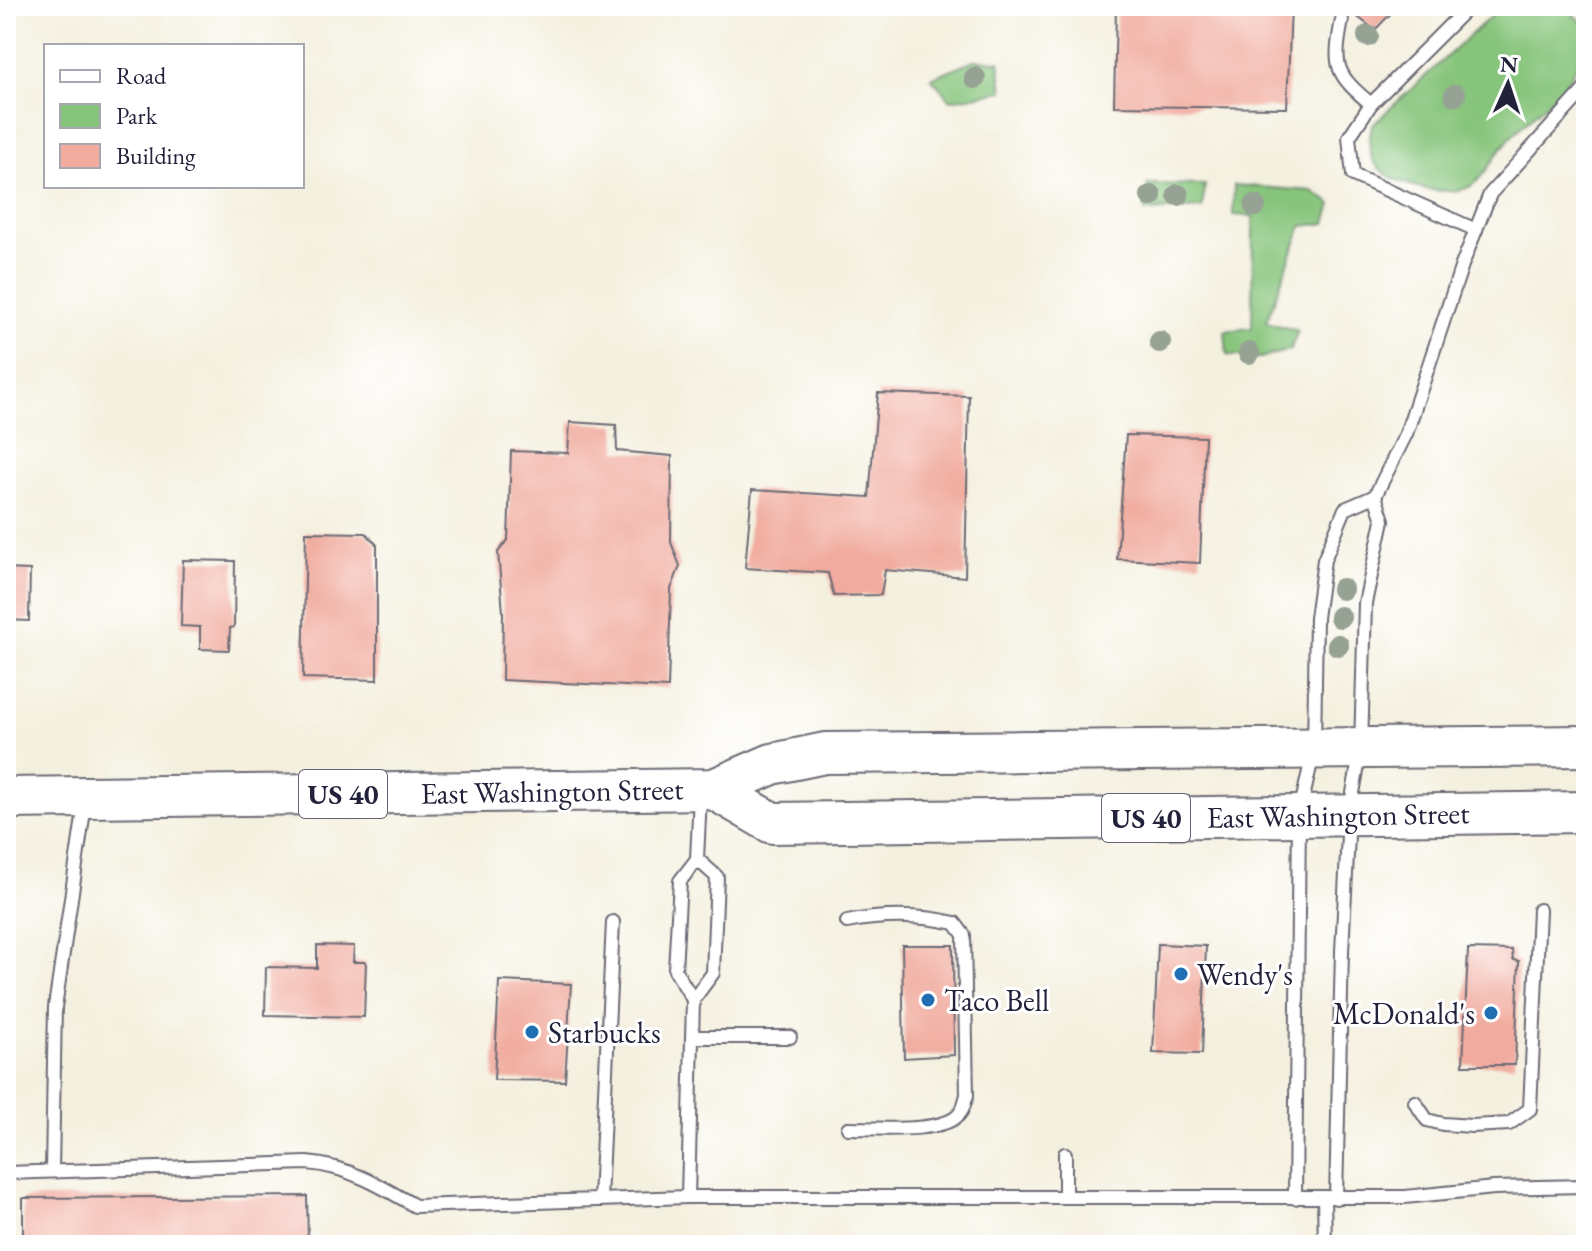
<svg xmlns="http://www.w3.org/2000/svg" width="1592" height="1251" font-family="'EB Garamond',serif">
	<rect width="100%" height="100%" fill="#fff"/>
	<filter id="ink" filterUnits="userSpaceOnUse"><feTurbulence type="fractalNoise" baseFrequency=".0125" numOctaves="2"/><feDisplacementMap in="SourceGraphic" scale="16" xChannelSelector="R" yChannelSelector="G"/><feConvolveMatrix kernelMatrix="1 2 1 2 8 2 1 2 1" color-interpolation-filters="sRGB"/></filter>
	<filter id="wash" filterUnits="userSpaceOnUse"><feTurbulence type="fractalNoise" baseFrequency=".006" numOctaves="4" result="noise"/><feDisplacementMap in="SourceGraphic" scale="32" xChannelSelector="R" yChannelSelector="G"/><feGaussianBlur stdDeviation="1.8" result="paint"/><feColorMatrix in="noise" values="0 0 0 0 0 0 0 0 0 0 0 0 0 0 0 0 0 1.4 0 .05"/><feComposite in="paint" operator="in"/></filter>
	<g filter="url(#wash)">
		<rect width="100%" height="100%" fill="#f4f0df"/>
		<g fill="#87c57c" stroke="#54745c" stroke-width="2">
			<path d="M1514 6H1564L1586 26C1581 91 1541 101 1505 144 1494 156 1483 180 1469 187 1448 198 1392 185 1377 166 1367 153 1369 139 1372 125L1500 8Z"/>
			<path d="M974 60 999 61 1003 91 951 100 931 78Z"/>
			<path d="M1148 184 1205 185 1202 208 1145 211Z"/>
			<path d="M1234 185 1312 191 1332 204 1326 223 1302 226 1266 322 1298 331 1290 350 1260 358 1227 355 1225 331 1252 328 1253 216 1233 215Z"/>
		</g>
		<g id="blocks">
			<g fill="#f1ac9f">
				<path d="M1116 6H1291L1287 108 1114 106Z"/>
				<path d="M1343 6H1398L1375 30Z"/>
				<path d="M878 393 969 396 965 577 885 570 881 595 834 596 828 573 745 568 752 490 869 497Z"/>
				<path d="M570 422 616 425 617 451 672 456 671 542 680 566 671 589 668 688 502 680 503 612 498 552 508 540 511 451 568 453Z"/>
				<path d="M1126 435 1205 437 1200 563 1117 559Z"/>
				<path d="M306 532 366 533 377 545V680L303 678Z"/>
				<path d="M183 560 235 561 234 627 230 628 229 650 200 649V627L181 626Z"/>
				<path d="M6 569 30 570 29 621 6 620Z"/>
				<path d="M1158 944 1206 946 1202 1054 1153 1053Z"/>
				<path d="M317 945 354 946 353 962H366L364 1017 265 1015 266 967 317 968Z"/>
				<path d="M902 945H953L954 1055 904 1058Z"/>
				<path d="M1468 949 1512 950 1513 960 1519 961 1515 1065H1463Z"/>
				<path d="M499 981 571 984 565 1081 494 1080Z"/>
				<path d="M307 1196 308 1245H23V1198Z"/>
			</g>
		</g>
	</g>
	<g filter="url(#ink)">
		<use href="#blocks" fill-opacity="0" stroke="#6c6a74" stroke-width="2"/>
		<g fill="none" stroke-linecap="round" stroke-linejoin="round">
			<g stroke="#6c6a74" stroke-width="16">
				<g id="lane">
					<path d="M1469 6 1371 104 1349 137 1353 175 1476 230"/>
					<path d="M1342 20C1333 67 1335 74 1371 104"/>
					<path d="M847 922C883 915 920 915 955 923L964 935 967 1095C965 1100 964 1109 960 1113 946 1134 873 1128 848 1128"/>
					<path d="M693 1000 713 973 717 877 697 859"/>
					<path d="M692 1037H790"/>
					<path d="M1415 1102 1427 1120 1443 1124 1472 1126 1509 1124 1530 1109 1539 910"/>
					<path d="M52 1170 55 1007 85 804"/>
					<path d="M6 1173 307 1163C347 1166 381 1186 415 1206L688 1197H1405L1494 1188 1586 1186"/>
					<path d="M1065 1196V1154"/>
					<path d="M688 1197 693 1000 675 970 680 881 697 859 700 796"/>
					<path d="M1324 1197 1325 1245"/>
					<path d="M1295 1198 1299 816 1314 749 1316 618 1324 560 1345 509 1375 496 1406 434 1462 265 1490 194 1586 88"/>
					<path d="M1336 1198 1342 951 1349 815 1361 749 1365 603 1383 520 1375 496"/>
					<path d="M600 1200 613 922"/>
				</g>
			</g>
			<g stroke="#6c6a74" stroke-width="44">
				<g id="primary">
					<path d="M714 789 772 823 1586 812"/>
					<path d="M6 798 714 789 772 764 825 753 1586 746"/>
				</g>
			</g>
			<use href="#lane" stroke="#fff" stroke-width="12"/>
			<use href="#primary" stroke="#fff" stroke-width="40"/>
		</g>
		<g fill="#96a293">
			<circle cx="1368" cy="36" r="11"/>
			<circle cx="975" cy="78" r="11"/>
			<circle cx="1455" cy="95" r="11"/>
			<circle cx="1178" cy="195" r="11"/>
			<circle cx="1151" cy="196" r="11"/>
			<circle cx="1255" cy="206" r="11"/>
			<circle cx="1160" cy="342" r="11"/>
			<circle cx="1249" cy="353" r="11"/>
			<circle cx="1342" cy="589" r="11"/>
			<circle cx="1340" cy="617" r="11"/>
			<circle cx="1338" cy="645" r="11"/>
		</g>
	</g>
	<g fill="#1f6fb2" stroke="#fff" stroke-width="3">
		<circle cx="1181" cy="974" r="8"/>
		<circle cx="928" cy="1000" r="8"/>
		<circle cx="1491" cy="1013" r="8"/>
		<circle cx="532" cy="1032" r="8"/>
	</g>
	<g text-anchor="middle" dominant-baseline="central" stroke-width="6" stroke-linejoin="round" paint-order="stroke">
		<g fill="#fff" stroke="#646476" stroke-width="2">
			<rect x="299" y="770" width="88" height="48" rx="6"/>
			<rect x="1102" y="794" width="88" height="48" rx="6"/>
		</g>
		<g font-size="28" font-weight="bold" fill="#22223b">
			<text x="343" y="794">US 40</text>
			<text x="1146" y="818">US 40</text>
		</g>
		<g font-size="30" fill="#22223b" stroke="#fff">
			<text transform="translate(552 791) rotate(-1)">East Washington Street</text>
			<text transform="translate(1338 815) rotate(-1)">East Washington Street</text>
		</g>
		<g font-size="30" fill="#22223b" stroke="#fff" text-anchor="start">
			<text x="1197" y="974">Wendy's</text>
			<text x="944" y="1000">Taco Bell</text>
			<text x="1475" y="1013" text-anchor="end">McDonald's</text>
			<text x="548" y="1032">Starbucks</text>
		</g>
	</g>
	<rect width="1592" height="1251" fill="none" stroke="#fff" stroke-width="32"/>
	<rect x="44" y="44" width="260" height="144" fill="#ffffff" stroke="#a7a7b1" stroke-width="2"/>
	<rect x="60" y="70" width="40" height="12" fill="#ffffff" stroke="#a7a7b1" stroke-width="2"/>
	<text x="116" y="84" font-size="24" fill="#22223b">Road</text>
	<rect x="60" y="104" width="40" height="24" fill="#87c57c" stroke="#a7a7b1" stroke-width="2"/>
	<text x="116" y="124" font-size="24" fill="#22223b">Park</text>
	<rect x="60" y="144" width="40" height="24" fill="#f1ac9f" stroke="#a7a7b1" stroke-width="2"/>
	<text x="116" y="164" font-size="24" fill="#22223b">Building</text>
	<g transform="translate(1508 84) rotate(3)" stroke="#ffffff" stroke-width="6" paint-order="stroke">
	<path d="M0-6L14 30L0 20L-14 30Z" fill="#22223b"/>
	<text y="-12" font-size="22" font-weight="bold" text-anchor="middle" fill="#22223b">N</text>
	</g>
</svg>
